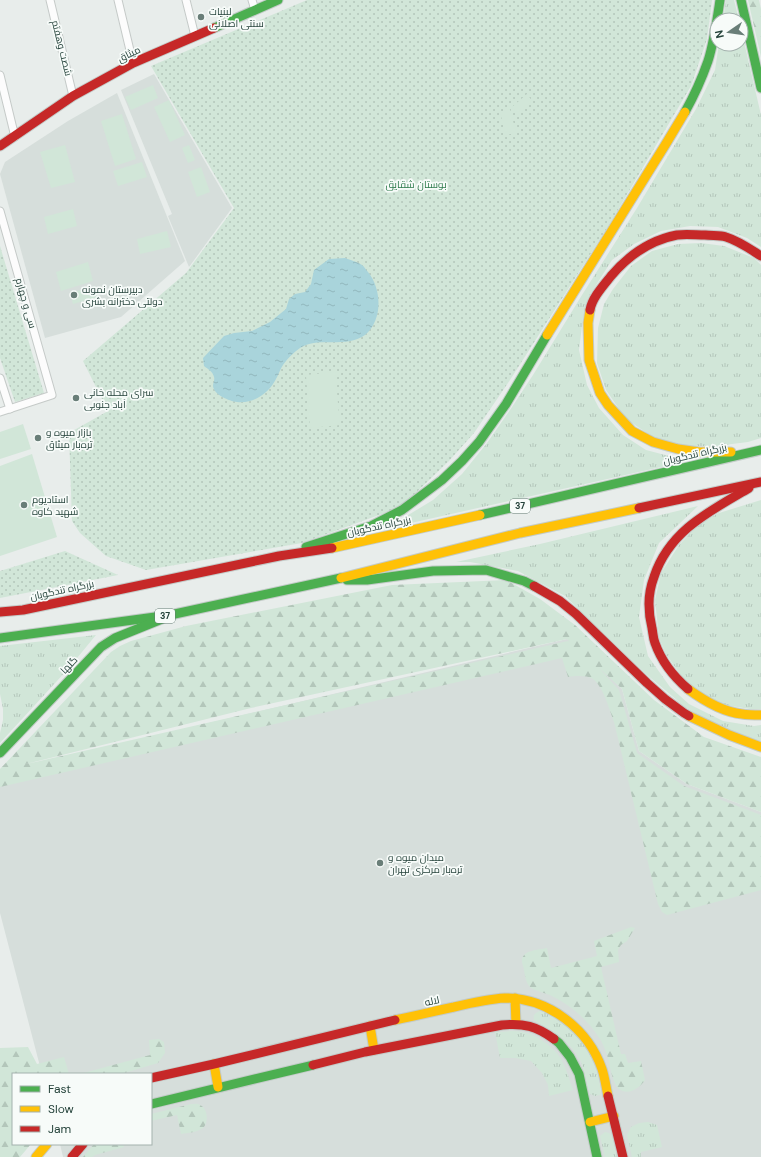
<svg xmlns="http://www.w3.org/2000/svg" width="761" height="1157" font-family="'DM Sans',Cairo,sans-serif">
	<defs>
		<pattern id="grass-tufts" width="24" height="20" patternUnits="userSpaceOnUse"><rect width="24" height="20" fill="#d1e6d8"/><path d="M3 7l-1-3M5 7V3M7 7l1-3M15 17l-1-3M17 17v-4M19 17l1-3" fill="none" stroke="#b3c6ba"/></pattern>
		<pattern id="forest-firs" width="22" height="20" patternUnits="userSpaceOnUse"><rect width="22" height="20" fill="#d1e6d8"/><path d="M5 1l3.5 6h-7zM16 11l3.5 6h-7z" fill="#b3c6ba"/></pattern>
		<pattern id="park-dots" width="8" height="8" patternUnits="userSpaceOnUse"><rect width="8" height="8" fill="#d1e6d8"/><path d="M2 2h.1M6 6h.1" fill="none" stroke="#b3c6ba" stroke-width="1.8" stroke-linecap="round"/></pattern>
		<pattern id="water-ripples" width="26" height="14" patternUnits="userSpaceOnUse"><rect width="26" height="14" fill="#a9d4db"/><path d="M2 4q2-2 4 0t4 0M15 11q2-2 4 0t4 0" fill="none" stroke="#91b7bd"/></pattern>
	</defs>
	<rect width="100%" height="100%" fill="#e8edeb"/>
	<g fill="#d6dedb">
		<path d="M154 74 232 208 189 267 168 216 172 214 121 90Z"/>
		<path d="M117 93 185 261 121 317 45 338 0 174 5 162 68 121Z"/>
		<path d="M567 639 578 644 622 689 639 751 687 784 761 812V1157H63L60 1144H151V1074H42L0 913V779L5 771Z"/>
	</g>
	<g fill="url(#grass-tufts)">
		<path d="M726 0H734L739 20H723Z"/>
		<path d="M741 29 761 115V247L747 238 718 227 690 226 661 231 634 244 612 260 591 293 583 318 579 350 587 385 599 408 623 435 646 450 688 461 393 527 395 523 433 500 462 474 487 443 512 407 533 375 582 295 637 208 696 109 715 70 719 44H741Z"/>
		<path d="M701 243 724 246 754 258 761 265V438L748 442 716 446H684L653 437 626 419 606 390 597 363 598 328 604 304 613 289 631 266 652 251 678 244Z"/>
		<path d="M761 500V709H750L725 705 704 696 685 681 666 654 659 638 655 600 661 573 679 545 698 525 719 513Z"/>
		<path d="M698 506 659 543 644 580 639 617 648 656 670 687 689 704 723 721 754 726 761 725V742L717 726 685 707 646 674 565 596 518 571 470 562H456L540 544Z"/>
		<path d="M96 635 68 669 0 743V733L3 720V709L0 694V646Z"/>
		<path d="M540 1011C569 1019 591 1048 598 1076 599 1082 602 1089 600 1095L595 1096 590 1094C586 1085 585 1074 582 1064 572 1041 553 1033 534 1020 533 1014 535 1013 540 1011Z"/>
		<path d="M495 1032C503 1032 514 1030 523 1032 534 1034 553 1046 559 1056 566 1066 569 1079 573 1090L549 1096 548 1085 542 1073 531 1061 515 1058H500Z"/>
		<path d="M648 1122 657 1125 662 1147 641 1152V1157H632L627 1135 631 1127 639 1123Z"/>
		<path d="M605 1132 609 1133 612 1136 617 1157H605L600 1136Z"/>
	</g>
	<g fill="url(#forest-firs)" fill-rule="evenodd">
		<path d="M748 0H759L761 9V57Z"/>
		<path d="M506 580 540 599 575 625 654 700 704 737 761 757V812L687 784 639 751 622 689 599 668 619 690 637 753 684 786 761 815V890L667 915 662 912 658 904 614 722C610 711 603 686 593 679 586 675 575 676 568 677L562 658 0 787V769L111 652 120 646 131 641 186 626 392 585ZM567 639 570 642 568 641 22 765 251 708Z"/>
		<path d="M631 927 635 928 627 941 621 945 618 950 619 962 601 967 621 1054H625L628 1063 641 1061 645 1080C640 1088 628 1096 619 1089 612 1083 610 1064 607 1055 605 1049 602 1041 598 1036 587 1019 570 1005 552 996 547 993 534 991 530 987 526 983 525 976 524 970 524 968 522 964 522 961 522 950 538 950 547 948L551 968 597 956 594 941Z"/>
		<path d="M159 1039 164 1042 165 1053 158 1063 121 1074H80L150 1055 149 1040Z"/>
		<path d="M28 1047 37 1064 64 1057 69 1074H13V1144H31L20 1157H0V1048Z"/>
		<path d="M191 1104C194 1104 198 1103 200 1105 208 1108 209 1123 203 1128 198 1132 187 1133 181 1134L177 1115 151 1121V1114Z"/>
		<path d="M94 1144H123L124 1147 95 1155 92 1157H83Z"/>
	</g>
	<g fill="url(#park-dots)">
		<path d="M307 0H712L707 39 691 86 609 225 510 380 474 433 449 461 401 507 302 543 146 570 106 556 80 533 72 521 69 433 108 411 83 361 186 273 234 208 151 66Z"/>
		<path d="M0 246 44 393 15 402 0 358Z"/>
		<path d="M65 551 118 575 0 598V571Z"/>
	</g>
	<g fill="#d1e6d8">
		<path d="M153 85 158 98 131 110 125 97Z"/>
		<path d="M527 94 532 101 517 113 512 107Z"/>
		<path d="M169 100 185 135 170 142 154 107Z"/>
		<path d="M510 109 516 133 506 135 500 112Z"/>
		<path d="M122 114 136 159 115 166 101 121Z"/>
		<path d="M65 145 75 182 51 188 40 152Z"/>
		<path d="M189 145 195 160 188 163 182 148Z"/>
		<path d="M142 162 147 177 118 186 113 171Z"/>
		<path d="M201 167 210 192 197 197 188 172Z"/>
		<path d="M73 209 77 226 48 234 44 217Z"/>
		<path d="M167 231 171 247 140 254 137 239Z"/>
		<path d="M88 262 93 281 61 291 56 272Z"/>
		<path d="M95 286 98 297 73 304 70 293Z"/>
		<path d="M335 372 340 425 310 428 306 375Z"/>
		<path d="M23 424 31 449 0 459V432Z"/>
		<path d="M32 454 57 537 0 556V466Z"/>
	</g>
	<path fill="url(#water-ripples)" d="M345 258C350 260 358 262 362 265 364 266 366 270 368 272 382 289 383 320 365 335 346 349 318 336 300 348 293 353 288 358 283 365 280 369 279 374 276 379 269 393 254 404 237 402 229 401 214 395 213 386 213 383 215 380 214 377 213 372 208 369 204 366L203 358 224 336 234 333 252 331 270 322 286 309 289 299 295 294 305 292 311 284 314 270 329 259Z"/>
	<g fill="none" stroke-linecap="round" stroke-linejoin="round">
		<g stroke="#c5cac8" stroke-width="9">
			<g id="street">
				<path d="M50 0 73 96"/>
				<path d="M118 0 133 63"/>
				<path d="M186 0 195 36"/>
				<path d="M252 0 255 10"/>
				<path d="M0 75 15 137"/>
				<path d="M0 211 52 395 0 412"/>
				<path d="M0 378 10 409"/>
			</g>
		</g>
		<g stroke="#c3cbc8" stroke-width="11">
			<g id="fast">
				<path d="M741 0 761 88"/>
				<path d="M214 28 278 0"/>
				<path d="M685 112C694 96 702 78 708 61 714 42 717 20 720 0"/>
				<path d="M480 515 761 450"/>
				<path d="M306 547 371 526 402 510 442 480 462 461 479 442 506 404 547 335"/>
				<path d="M347 580H367L433 571 486 570 524 581 534 586"/>
				<path d="M0 638 170 615 341 578"/>
				<path d="M0 753 101 647 115 638 162 619"/>
				<path d="M554 1039 559 1043 570 1057 579 1074 597 1157"/>
				<path d="M151 1104 313 1065"/>
			</g>
		</g>
		<g stroke="#c3cbc8" stroke-width="11">
			<g id="slow">
				<path d="M590 310 588 323 589 360 600 393 608 405 632 431 653 442 678 449 699 452H731"/>
				<path d="M547 335 667 142 685 112"/>
				<path d="M332 548 480 515"/>
				<path d="M341 578 520 533 639 508"/>
				<path d="M688 689C703 700 723 712 742 714 748 715 755 715 761 715"/>
				<path d="M689 716 729 735 761 747"/>
				<path d="M515 998 516 1024"/>
				<path d="M395 1020C415 1016 435 1011 454 1007 471 1003 488 999 505 998 549 998 588 1029 602 1069 605 1078 606 1087 608 1096"/>
				<path d="M370 1026 374 1050"/>
				<path d="M214 1064 218 1087"/>
				<path d="M590 1122 614 1116"/>
				<path d="M36 1157 47 1144"/>
			</g>
		</g>
		<g stroke="#c3cbc8" stroke-width="11">
			<g id="jam">
				<path d="M0 146 73 96 133 63 214 28"/>
				<path d="M590 310C592 298 603 286 611 276 628 256 651 240 677 235 686 234 696 235 705 235 712 236 720 235 726 237 739 241 750 249 761 256"/>
				<path d="M639 508 761 482"/>
				<path d="M534 586 560 601 576 614 647 683 665 699 684 713 689 716"/>
				<path d="M0 612 23 610 279 556 332 548"/>
				<path d="M688 689C674 677 661 660 655 643 653 638 653 633 652 628 650 620 649 612 649 604 649 595 651 585 654 577 669 531 710 511 749 488"/>
				<path d="M313 1065 365 1052 502 1025C524 1023 536 1026 554 1039"/>
				<path d="M151 1078 214 1064 395 1020"/>
				<path d="M608 1096 623 1157"/>
				<path d="M72 1157 83 1144"/>
			</g>
		</g>
		<use href="#street" stroke="#fcfcfc" stroke-width="7"/>
		<use href="#fast" stroke="#4caf50" stroke-width="9"/>
		<use href="#slow" stroke="#ffc107" stroke-width="9"/>
		<use href="#jam" stroke="#c62828" stroke-width="9"/>
	</g>
	<g fill="#697e78" stroke="#f7fbf9" stroke-width="1.5">
		<circle cx="201" cy="17" r="4"/>
		<circle cx="74" cy="295" r="4"/>
		<circle cx="76" cy="398" r="4"/>
		<circle cx="38" cy="438" r="4"/>
		<circle cx="24" cy="505" r="4"/>
		<circle cx="380" cy="863" r="4"/>
	</g>
	<g text-anchor="middle" dominant-baseline="central" stroke-width="3.5" stroke-linejoin="round" paint-order="stroke">
		<g fill="#f7fbf9" stroke="#637a73" stroke-width="1">
			<rect x="510" y="499" width="20" height="14" rx="3"/>
			<rect x="155" y="609" width="20" height="14" rx="3"/>
		</g>
		<g font-size="9" font-weight="bold" fill="#24423a">
			<text x="520" y="506">37</text>
			<text x="165" y="616">37</text>
		</g>
		<g font-size="10" fill="#24423a" stroke="#f7fbf9" text-anchor="start">
			<text x="209" y="11">لبنیات<tspan x="209" dy="12">سنتی اصلانی</tspan></text>
			<text x="82" y="289">دبیرستان نمونه<tspan x="82" dy="12">دولتی دخترانه بشری</tspan></text>
			<text x="84" y="392">سرای محله خانی<tspan x="84" dy="12">آباد جنوبی</tspan></text>
			<text x="46" y="432">بازار میوه و<tspan x="46" dy="12">تره‌بار میثاق</tspan></text>
			<text x="32" y="499">استادیوم<tspan x="32" dy="12">شهید کاوه</tspan></text>
			<text x="388" y="857">میدان میوه و<tspan x="388" dy="12">تره‌بار مرکزی تهران</tspan></text>
		</g>
		<g font-size="10" fill="#24423a" stroke="#f7fbf9">
			<text transform="translate(62 48) rotate(76)">شصت وهفتم</text>
			<text transform="translate(129 54) rotate(-26)">میثاق</text>
			<text transform="translate(26 303) rotate(74)">سی و چهارم</text>
			<text transform="translate(695 454) rotate(-13)">بزرگراه تندگویان</text>
			<text transform="translate(379 526) rotate(-12)">بزرگراه تندگویان</text>
			<text transform="translate(62 590) rotate(-12)">بزرگراه تندگویان</text>
			<text transform="translate(69 665) rotate(-46)">گلها</text>
			<text transform="translate(432 1001) rotate(-13)">لاله</text>
		</g>
		<g font-size="10" fill="#2d7a4b" stroke="#f7fbf9">
			<text x="416" y="184">بوستان شقایق</text>
		</g>
	</g>
	<rect x="12" y="1073" width="140" height="72" fill="#f7fbf9" stroke="#a3b1ad"/>
	<rect x="20" y="1086" width="20" height="6" fill="#4caf50" stroke="#a3b1ad"/>
	<text x="48" y="1093" font-size="12" fill="#24423a">Fast</text>
	<rect x="20" y="1106" width="20" height="6" fill="#ffc107" stroke="#a3b1ad"/>
	<text x="48" y="1113" font-size="12" fill="#24423a">Slow</text>
	<rect x="20" y="1126" width="20" height="6" fill="#c62828" stroke="#a3b1ad"/>
	<text x="48" y="1133" font-size="12" fill="#24423a">Jam</text>
	<g transform="translate(729 32) rotate(257)"><circle r="19" fill="#f7fbf9" stroke="#a3b1ad"/>
	<path d="M0-3L7 15L0 10L-7 15Z" fill="#697e78"/>
	<text y="-6" font-size="11" font-weight="bold" text-anchor="middle" fill="#24423a">N</text>
	</g>
</svg>
